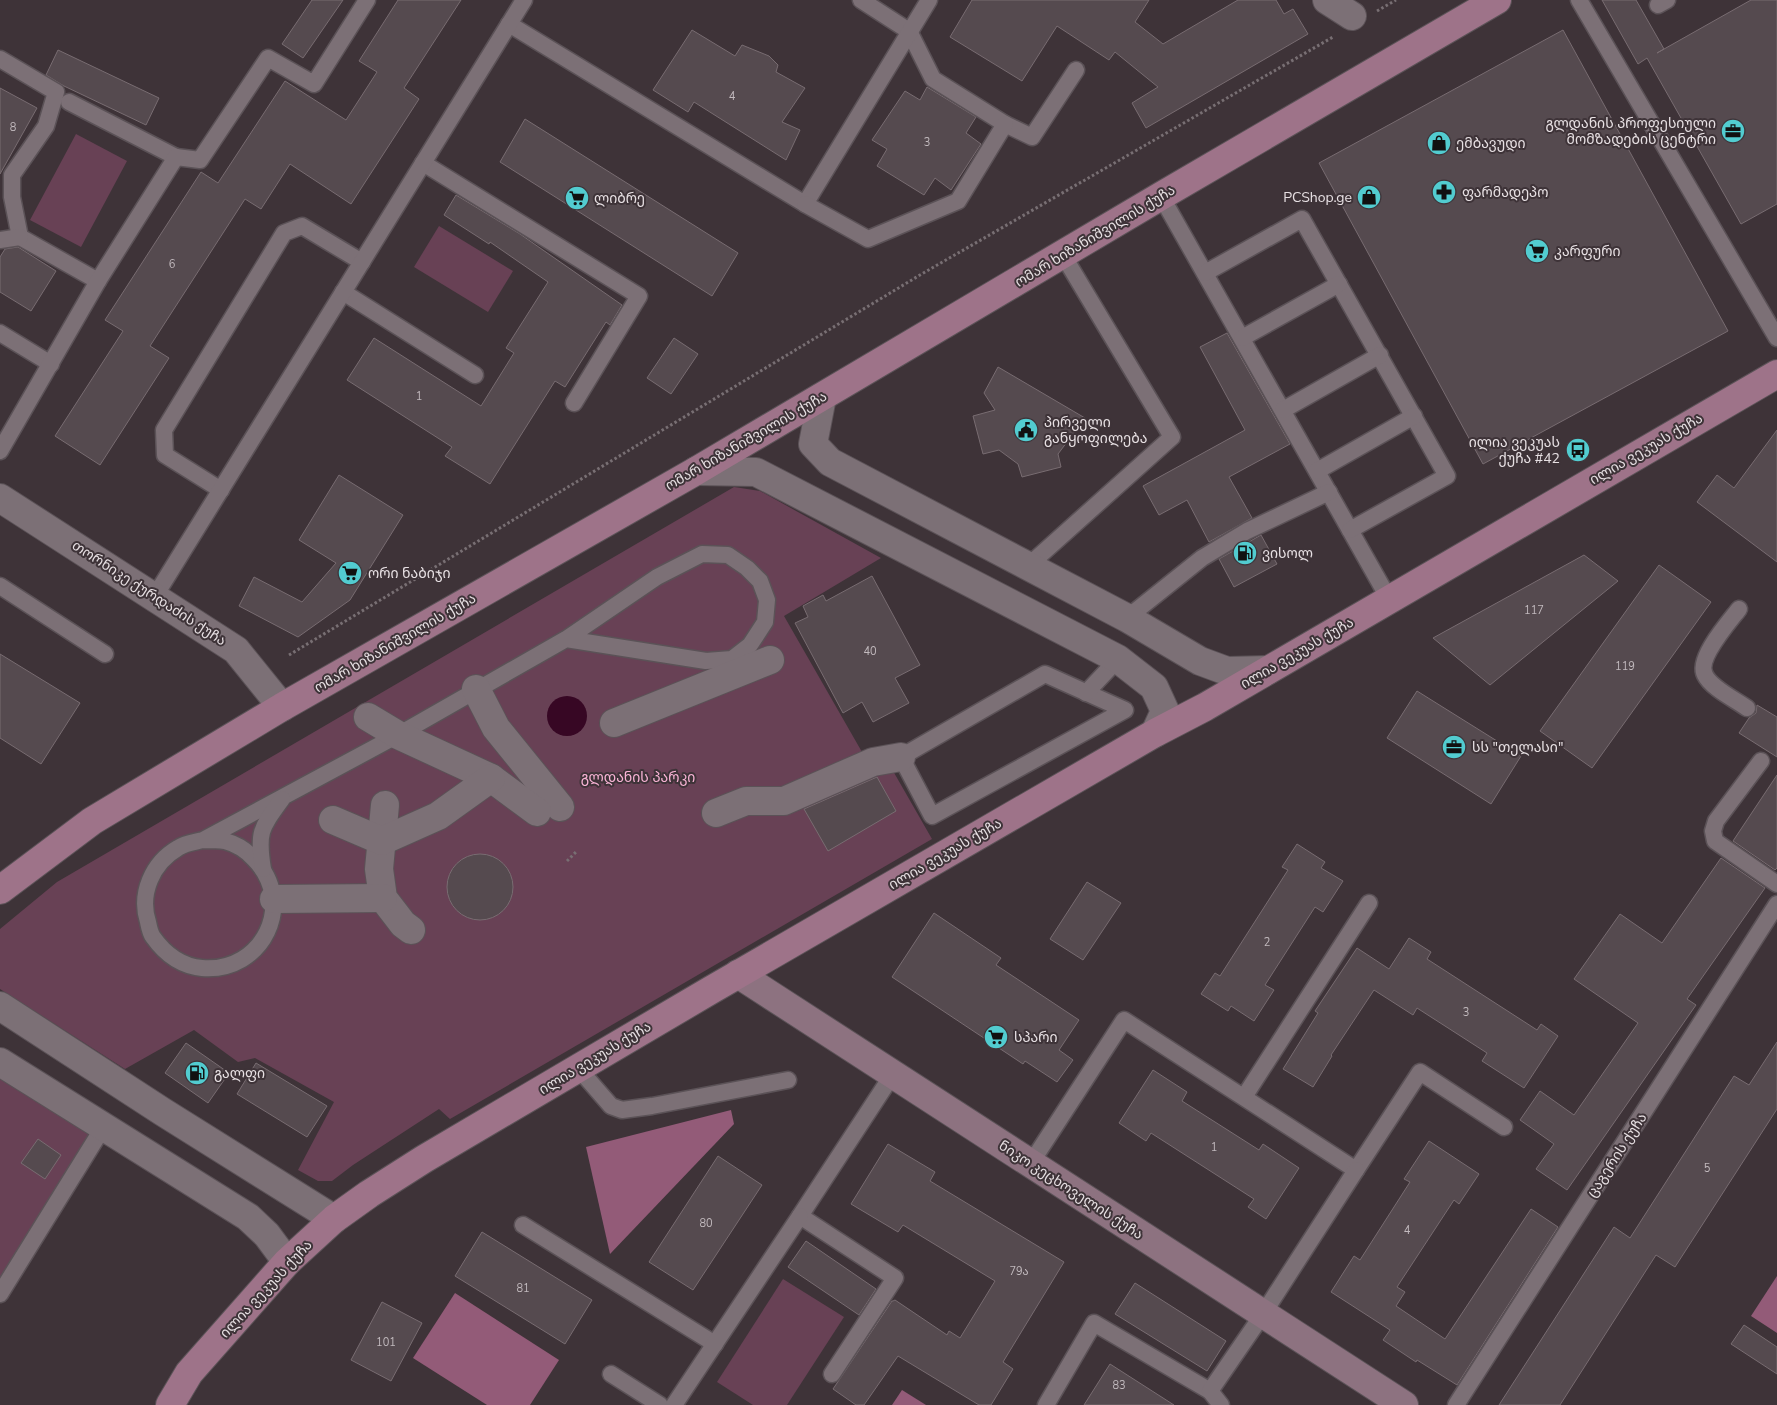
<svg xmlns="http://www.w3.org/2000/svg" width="1777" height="1405" font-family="'Nunito Sans','Noto Sans Georgian',sans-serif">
	<rect width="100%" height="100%" fill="#3e3338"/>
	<g fill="#684155">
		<path d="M76 134 127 161 81 247 30 220Z"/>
		<path d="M439 226 513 271 488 312 414 267Z"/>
		<path d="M734 487 760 491 881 558 784 616 866 759 881 750 932 839 450 1119 439 1109 353 1165 332 1181H318L298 1170 334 1102 255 1058 238 1062 194 1030 125 1069 0 989V929L57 882Z"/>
		<path d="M0 1075 93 1129 0 1278Z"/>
		<path d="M783 1279 844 1317 787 1405H753L717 1382Z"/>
	</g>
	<g fill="#935b78">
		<path d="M731 1110 734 1124 610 1254 586 1147Z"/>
		<path d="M1777 1276V1333L1751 1316Z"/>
		<path d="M455 1293 559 1360 530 1405H487L413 1358Z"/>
		<path d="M902 1390 926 1405H892Z"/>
	</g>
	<circle fill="#370724" cx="567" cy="716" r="20"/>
	<g fill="#554a4f" stroke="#786c71">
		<path d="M312 0H343L303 58 282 44Z"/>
		<path d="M398 0H461L404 88 419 99 351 204 290 164 261 209 245 199 150 346 169 358 100 465 55 436 123 331 105 320 201 172 218 183 285 81 346 120 377 72 359 61Z"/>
		<path d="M972 0H1149L1135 22 1163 44 1238 0H1276L1284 14 1293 9 1308 34 1146 128 1132 103 1158 87 1115 52 1109 60 1057 26 1022 81 950 37Z"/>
		<path d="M1602 0H1636L1664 49 1657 53 1751 0H1777V204L1741 224 1647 58 1638 64Z"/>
		<path d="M692 30 735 56 742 45 769 56 778 65 776 72 805 88 782 122 800 130 786 160 694 102 688 112 653 90Z"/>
		<path d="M1563 30 1728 331 1483 464 1319 163Z"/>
		<path d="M58 50 159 98 146 125 64 86 46 75Z"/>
		<path d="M927 87 976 117 966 133 981 144 951 190 935 178 924 195 877 166 887 149 872 140 905 91 920 100Z"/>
		<path d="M0 88 37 108 0 174Z"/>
		<path d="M525 119 738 253 712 296 500 162Z"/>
		<path d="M456 195 520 234 622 305 610 325 606 322 565 387 555 381 490 484 445 456 452 447 347 380 374 338 481 406 514 353 506 348 548 282 490 242 489 244 444 215Z"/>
		<path d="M18 247 56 271 31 311 0 292V257L5 249Z"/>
		<path d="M1227 333 1290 444 1229 477 1252 518 1209 542 1187 500 1159 515 1143 486 1245 430 1200 347Z"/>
		<path d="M674 338 698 354 671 394 647 378Z"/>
		<path d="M998 367 1085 418 1058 454 1061 467 1022 477 1018 464 999 450 983 454 973 416 995 410 984 393Z"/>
		<path d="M1777 430V562L1697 502 1717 475 1734 488Z"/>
		<path d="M339 475 403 515 350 600 298 637 239 606 254 577 302 602 336 563 299 540Z"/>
		<path d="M1261 535 1277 564 1234 587 1219 559Z"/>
		<path d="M1584 555 1618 581 1490 685 1433 638Z"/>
		<path d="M1659 565 1711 602 1592 768 1540 731Z"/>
		<path d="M872 576 920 665 895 678 909 703 873 722 862 702 843 713 795 623 808 617 803 606 823 595 826 601Z"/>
		<path d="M0 654 80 703 41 764 0 738Z"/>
		<path d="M1417 691 1521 756 1491 804 1387 738Z"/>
		<path d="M1757 705 1777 717V757L1739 733 1749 718 1756 713Z"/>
		<path d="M1777 775V868L1775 870 1733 841Z"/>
		<path d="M877 777 896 811 828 851 804 809Z"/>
		<path d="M1297 844 1325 862 1321 868 1343 881 1323 912 1315 907 1265 985 1274 990 1254 1021 1231 1006 1228 1011 1201 994 1215 973 1220 976 1288 870 1282 867Z"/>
		<circle cx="480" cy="887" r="33"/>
		<path d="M1721 858 1765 888 1687 999 1696 1005 1567 1190 1536 1169 1554 1144 1520 1120 1540 1091 1574 1115 1638 1023 1574 979 1620 914 1662 943Z"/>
		<path d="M1087 882 1121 903 1083 960 1050 939Z"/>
		<path d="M934 913 1001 958 996 965 1079 1020 1059 1050 1073 1060 1057 1082 1025 1061 1023 1064 892 977Z"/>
		<path d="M1409 938 1431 952 1427 959 1537 1030 1541 1024 1558 1036 1524 1088 1482 1061 1487 1053 1417 1008 1413 1015 1374 990 1331 1055 1332 1056 1313 1087 1283 1069 1318 1013 1315 1011 1357 948 1389 969Z"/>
		<path d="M1777 1042V1109L1675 1267 1656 1255 1560 1405H1499L1614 1227 1630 1238 1734 1076 1749 1085Z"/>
		<path d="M186 1043 229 1073 208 1103 165 1073Z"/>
		<path d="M256 1063 327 1106 307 1137 237 1094Z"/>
		<path d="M1153 1070 1187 1092 1182 1101 1259 1150 1263 1144 1299 1168 1266 1219 1248 1207 1254 1199 1151 1133 1146 1141 1119 1123Z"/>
		<path d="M38 1139 61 1155 45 1179 21 1163Z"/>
		<path d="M1429 1141 1479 1174 1459 1204 1454 1200 1397 1287 1405 1292 1396 1306 1445 1339 1531 1209 1558 1227 1457 1385 1417 1360 1416 1362 1383 1340 1390 1330 1331 1292 1354 1256 1360 1260 1410 1182 1404 1179Z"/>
		<path d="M888 1144 935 1172 930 1181 1064 1262 1003 1362 1013 1369 991 1405H979L898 1356 864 1405H856L833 1389 892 1301H893L895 1300 947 1335 949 1331 960 1338 995 1281 903 1225 898 1232 851 1204Z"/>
		<path d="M718 1156 762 1185 693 1290 649 1262Z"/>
		<path d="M482 1232 592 1300 565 1344 455 1276Z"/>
		<path d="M806 1241 876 1289 859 1315 788 1267Z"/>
		<path d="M1135 1283 1226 1341 1207 1371 1115 1314Z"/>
		<path d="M382 1302 422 1323 391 1381 351 1360Z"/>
		<path d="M1744 1325 1777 1347V1374L1731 1344Z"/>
		<path d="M1110 1364 1174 1405H1084Z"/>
	</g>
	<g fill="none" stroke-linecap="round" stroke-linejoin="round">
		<g stroke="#5b5257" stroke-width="19">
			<g id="lane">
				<path d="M861 0 909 31 933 79 1005 124 1032 137 1076 70"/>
				<path d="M1579 0 1777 338"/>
				<path d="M1658 5 1667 0"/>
				<path d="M509 24 805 204 929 0"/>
				<path d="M0 59 56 92 46 126 12 175V197L20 237 98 281"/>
				<path d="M69 102 176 157"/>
				<path d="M423 163 639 296 574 403"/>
				<path d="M1161 196 1389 599"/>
				<path d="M805 204 868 239 958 201 1005 124"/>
				<path d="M0 240 20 237"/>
				<path d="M1205 273 1302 219 1447 476 1350 530"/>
				<path d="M343 292 475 375"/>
				<path d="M0 333 51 364"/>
				<path d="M1242 338 1339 284"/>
				<path d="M1283 410 1380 355"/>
				<path d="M0 451 98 281 176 157 200 160 268 58 314 84 367 0"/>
				<path d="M1317 471 1414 416"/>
				<path d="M221 490 165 455 164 430 284 233 302 226 362 262"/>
				<path d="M1028 566 1172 437 1063 255"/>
				<path d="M0 586 105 654"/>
				<path d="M155 596 524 0"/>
				<path d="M1739 609C1729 622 1696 659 1705 675 1711 688 1736 700 1747 708"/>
				<path d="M1127 618 1202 558 1247 531 1329 492"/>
				<path d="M1045 674 1125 710 932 816 901 757Z"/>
				<path d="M1086 693 1118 659"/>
				<path d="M1761 761 1716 821 1713 831 1715 841 1777 884"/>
				<path d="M203 840C210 840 218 840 225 841 236 844 247 851 254 859 297 903 263 973 202 968 181 966 165 954 153 937 150 933 149 927 148 922 139 894 152 863 178 848 185 843 195 842 203 840L398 735 566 639 657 577 702 554 728 555 747 568 760 581 767 600 765 622 750 645 732 659 706 661 566 639"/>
				<path d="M263 869C257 832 261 828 282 799"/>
				<path d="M578 1068 611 1106 622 1110 652 1106 788 1080"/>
				<path d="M1244 1097 1369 903"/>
				<path d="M1031 1163 1124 1020 1356 1170 1420 1072 1504 1127"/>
				<path d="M523 1225 715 1344"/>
				<path d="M0 1294 104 1126"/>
				<path d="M611 1374 660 1405"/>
				<path d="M832 1374 895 1278 800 1216 893 1074"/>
				<path d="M674 1405 800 1216"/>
				<path d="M1046 1405 1094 1323 1210 1391"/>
				<path d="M1221 1405 1210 1391 1263 1314 1356 1170"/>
				<path d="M1456 1405 1777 904"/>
			</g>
		</g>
		<g stroke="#5b5257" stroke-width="30">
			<g id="street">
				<path d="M1327 0 1352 16"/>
				<path d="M822 397 813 444 830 462 1127 618 1200 661 1227 671 1268 670"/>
				<path d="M696 471 756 472 1118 659 1154 687 1165 711 1155 733"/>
				<path d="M0 498 236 650 282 707"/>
				<path d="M476 689 496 728 560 807"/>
				<path d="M368 717 398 735 491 778 537 812"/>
				<path d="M614 723 770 660"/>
				<path d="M385 805 379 869 383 898 403 924 411 930"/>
				<path d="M716 813 746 801H784L873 762 901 757"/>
				<path d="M333 820 382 841 438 816 491 778"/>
				<path d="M274 899 383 898"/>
				<path d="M0 1006 163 1112 334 1219"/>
				<path d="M0 1062 248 1217 267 1235 287 1262"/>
			</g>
		</g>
		<g stroke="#5b5257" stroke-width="30">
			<path id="secondary" d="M738 974 1404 1405"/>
		</g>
		<g stroke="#5b5257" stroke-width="30">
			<g id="primary">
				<path d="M0 890 92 821 282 707 696 471 1161 196 1497 0"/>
				<path d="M170 1405 189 1373 287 1262 334 1219 369 1194 424 1159 711 990 1155 733 1205 707 1777 374"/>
			</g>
		</g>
		<g stroke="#786f73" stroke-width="3" stroke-dasharray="2.5 2.5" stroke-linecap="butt">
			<path d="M1377 11 1396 0"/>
			<path d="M289 655 920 275 1333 37"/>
			<path d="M567 861 577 851"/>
		</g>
		<use href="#lane" stroke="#7c7076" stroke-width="16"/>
		<use href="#street" stroke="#7c7076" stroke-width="28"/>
		<use href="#secondary" stroke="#8d7280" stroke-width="28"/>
		<use href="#primary" stroke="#9e7389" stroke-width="28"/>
	</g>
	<defs>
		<g id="office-disc" transform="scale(1.25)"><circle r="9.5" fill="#52ccd0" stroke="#3e3338"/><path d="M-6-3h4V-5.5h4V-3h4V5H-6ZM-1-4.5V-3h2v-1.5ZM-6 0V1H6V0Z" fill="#111"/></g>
		<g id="shop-disc" transform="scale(1.25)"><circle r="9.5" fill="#52ccd0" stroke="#3e3338"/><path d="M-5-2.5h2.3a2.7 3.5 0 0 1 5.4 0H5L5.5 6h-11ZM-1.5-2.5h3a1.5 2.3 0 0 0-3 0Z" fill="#111"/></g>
		<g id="pharmacy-disc" transform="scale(1.25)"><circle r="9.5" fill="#52ccd0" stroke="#3e3338"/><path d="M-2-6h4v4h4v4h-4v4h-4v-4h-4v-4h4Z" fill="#111"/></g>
		<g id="supermarket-disc" transform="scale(1.25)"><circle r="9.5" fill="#52ccd0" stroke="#3e3338"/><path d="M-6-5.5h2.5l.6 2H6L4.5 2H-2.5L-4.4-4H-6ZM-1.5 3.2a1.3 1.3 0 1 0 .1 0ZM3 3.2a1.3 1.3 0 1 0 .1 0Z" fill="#111"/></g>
		<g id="civic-disc" transform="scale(1.25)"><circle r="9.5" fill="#52ccd0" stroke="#3e3338"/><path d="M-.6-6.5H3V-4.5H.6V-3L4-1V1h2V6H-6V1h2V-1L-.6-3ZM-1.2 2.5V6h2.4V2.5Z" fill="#111"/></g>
		<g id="bus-disc" transform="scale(1.25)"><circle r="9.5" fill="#52ccd0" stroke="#3e3338"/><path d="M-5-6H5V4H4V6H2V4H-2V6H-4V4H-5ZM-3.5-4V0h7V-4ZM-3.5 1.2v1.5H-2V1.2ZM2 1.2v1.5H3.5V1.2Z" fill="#111"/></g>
		<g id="fuel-disc" transform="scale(1.25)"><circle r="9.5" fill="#52ccd0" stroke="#3e3338"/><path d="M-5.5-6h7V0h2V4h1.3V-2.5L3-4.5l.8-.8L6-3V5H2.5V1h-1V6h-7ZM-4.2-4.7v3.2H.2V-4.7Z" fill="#111"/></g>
	</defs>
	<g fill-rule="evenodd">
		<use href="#office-disc" x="1733" y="131"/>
		<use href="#shop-disc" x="1439" y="143"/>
		<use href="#pharmacy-disc" x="1444" y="192"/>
		<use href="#shop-disc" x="1369" y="197"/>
		<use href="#supermarket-disc" x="577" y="198"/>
		<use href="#supermarket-disc" x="1537" y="251"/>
		<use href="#civic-disc" x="1026" y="430"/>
		<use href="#bus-disc" x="1578" y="450"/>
		<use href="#fuel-disc" x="1245" y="553"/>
		<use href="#supermarket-disc" x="350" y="573"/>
		<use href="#office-disc" x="1454" y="747"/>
		<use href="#supermarket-disc" x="996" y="1037"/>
		<use href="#fuel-disc" x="197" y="1073"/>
	</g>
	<g text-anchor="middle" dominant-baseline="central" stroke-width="4" stroke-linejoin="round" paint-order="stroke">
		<g font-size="11" fill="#c2babe">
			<text x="732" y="96">4</text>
			<text x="13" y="127">8</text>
			<text x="927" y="142">3</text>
			<text x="172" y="264">6</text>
			<text x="419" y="396">1</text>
			<text x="1534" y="610">117</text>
			<text x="870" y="651">40</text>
			<text x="1625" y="666">119</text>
			<text x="1267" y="942">2</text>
			<text x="1466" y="1012">3</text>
			<text x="1214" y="1147">1</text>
			<text x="1707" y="1168">5</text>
			<text x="706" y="1223">80</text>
			<text x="1407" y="1230">4</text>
			<text x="1019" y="1271">79ა</text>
			<text x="523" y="1288">81</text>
			<text x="386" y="1342">101</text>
			<text x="1119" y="1385">83</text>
		</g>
		<g font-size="14" fill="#e7e0e3" stroke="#3e3338" text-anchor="start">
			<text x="1716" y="123" text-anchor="end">გლდანის პროფესიული<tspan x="1716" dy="16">მომზადების ცენტრი</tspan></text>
			<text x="1456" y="143">ემბავუდი</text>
			<text x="1462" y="192">ფარმადეპო</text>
			<text x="1352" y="197" text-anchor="end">PCShop.ge</text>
			<text x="594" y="198">ლიბრე</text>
			<text x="1554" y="251">კარფური</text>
			<text x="1044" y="422">პირველი<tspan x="1044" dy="16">განყოფილება</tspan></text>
			<text x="1560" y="442" text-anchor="end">ილია ვეკუას<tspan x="1560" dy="16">ქუჩა #42</tspan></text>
			<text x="1262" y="553">ვისოლ</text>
			<text x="368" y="573">ორი ნაბიჯი</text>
			<text x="1472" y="747">სს "თელასი"</text>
			<text x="1014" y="1037">სპარი</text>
			<text x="214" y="1073">გალფი</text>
		</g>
		<g font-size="14" fill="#e7e0e3" stroke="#3e3338">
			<text transform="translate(1095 236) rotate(-31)">ომარ ხიზანიშვილის ქუჩა</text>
			<text transform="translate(746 441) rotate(-30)">ომარ ხიზანიშვილის ქუჩა</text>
			<text transform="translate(1646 449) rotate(-30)">ილია ვეკუას ქუჩა</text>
			<text transform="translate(149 593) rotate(33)">თორნიკე ქურდაძის ქუჩა</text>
			<text transform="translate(395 643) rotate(-30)">ომარ ხიზანიშვილის ქუჩა</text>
			<text transform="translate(1297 653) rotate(-30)">ილია ვეკუას ქუჩა</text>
			<text transform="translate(945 854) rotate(-30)">ილია ვეკუას ქუჩა</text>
			<text transform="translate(595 1058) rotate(-31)">ილია ვეკუას ქუჩა</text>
			<text transform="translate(1617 1155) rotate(-57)">ცაგერის ქუჩა</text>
			<text transform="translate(1071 1190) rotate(33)">ნიკო კეცხოველის ქუჩა</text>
			<text transform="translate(266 1289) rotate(-47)">ილია ვეკუას ქუჩა</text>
		</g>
		<g font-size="14" fill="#f8b3d5" stroke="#3e3338">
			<text x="638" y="777">გლდანის პარკი</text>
		</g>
	</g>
</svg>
